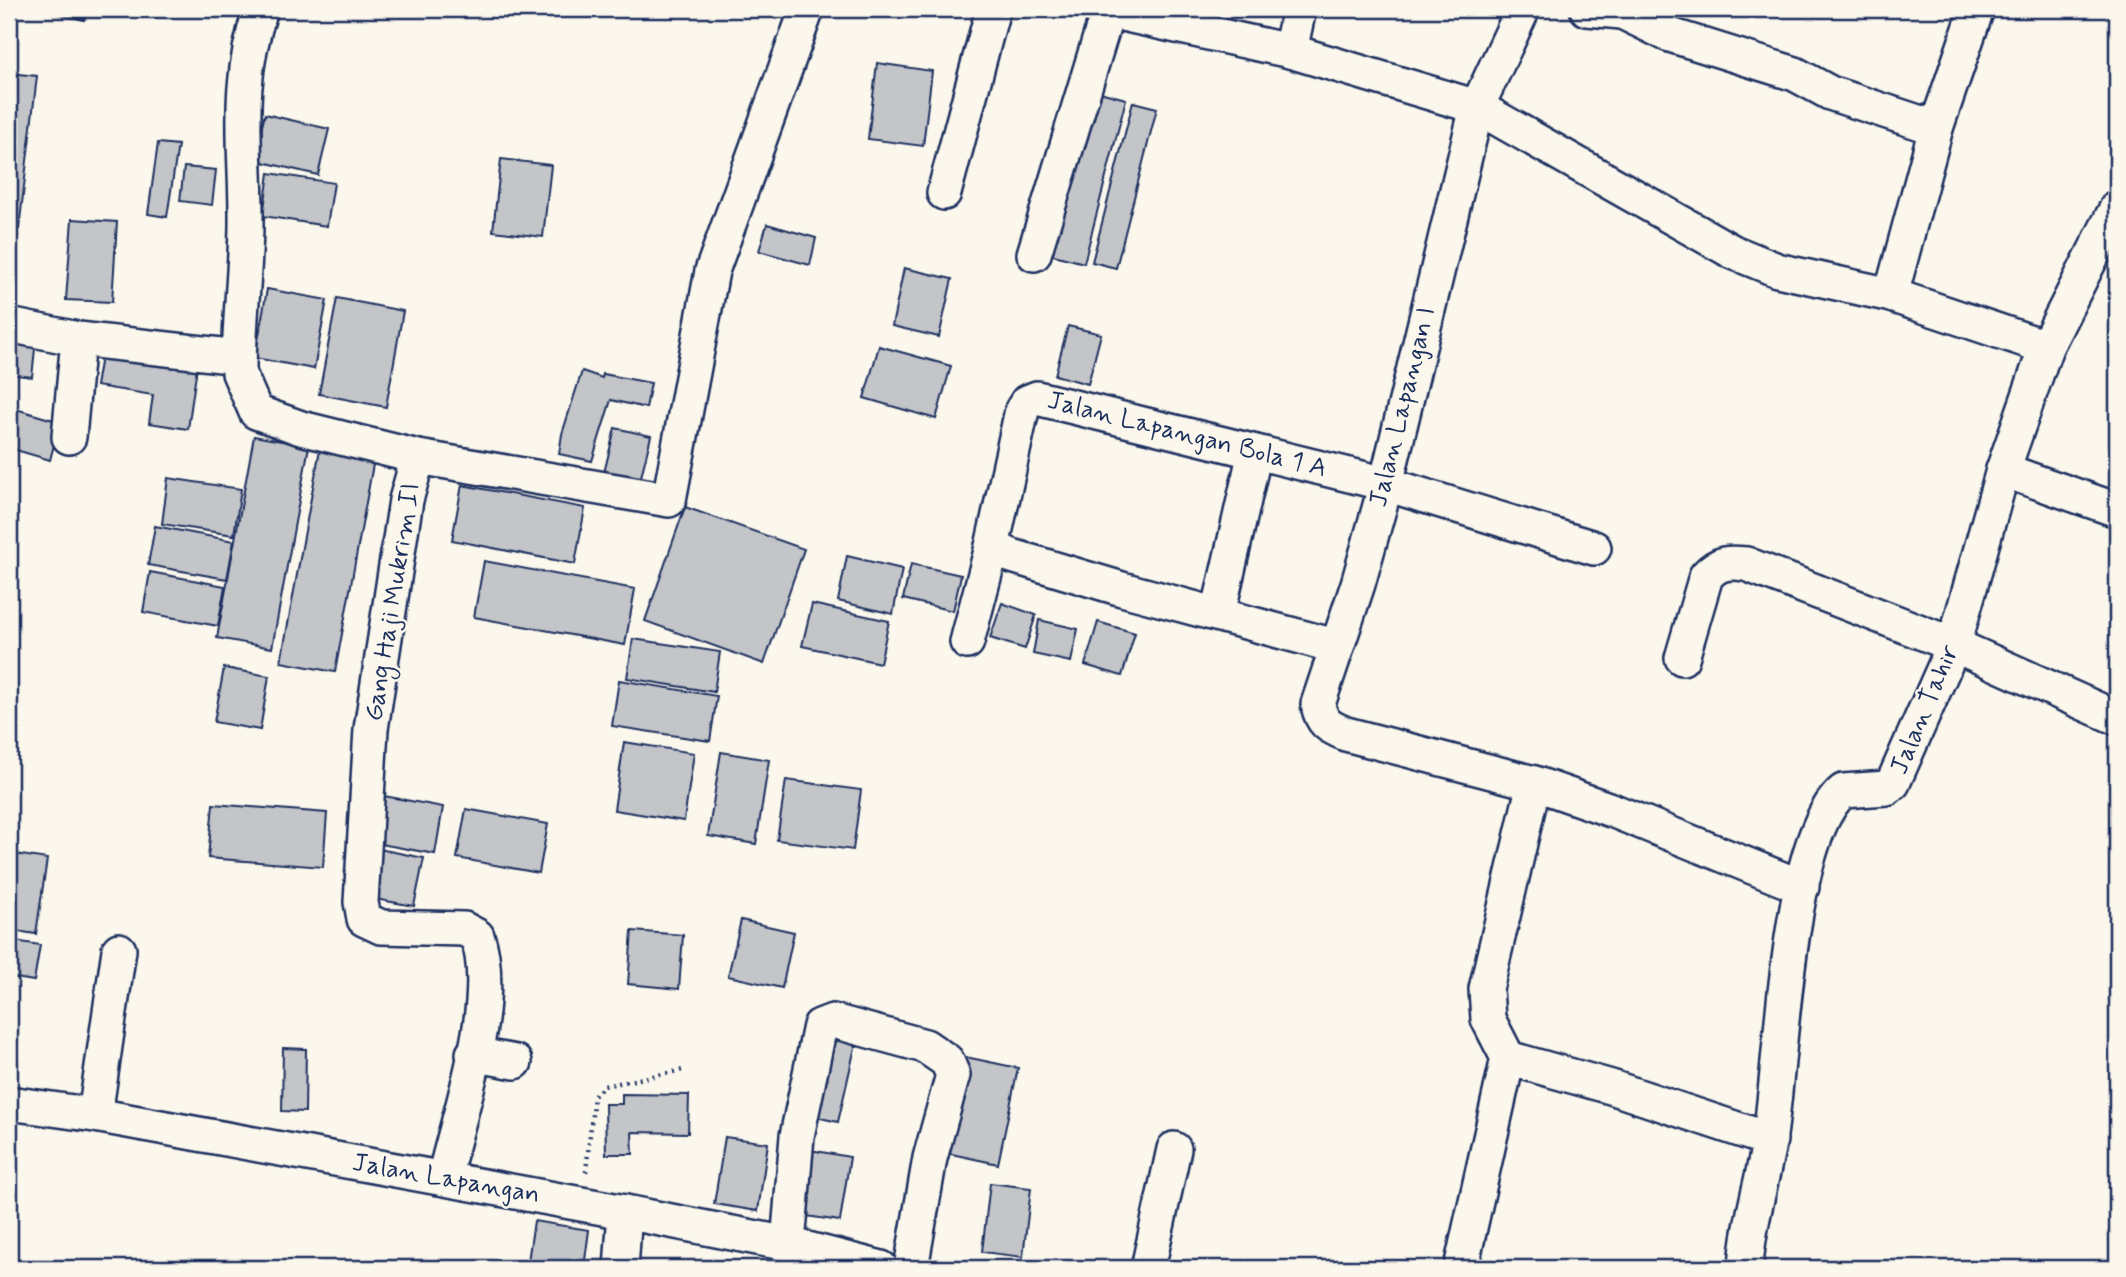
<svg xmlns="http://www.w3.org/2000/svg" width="2126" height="1277" font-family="Mynerve,sans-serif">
	<rect width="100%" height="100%" fill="#fbf7ec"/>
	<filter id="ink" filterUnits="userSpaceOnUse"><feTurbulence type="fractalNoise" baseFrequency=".0143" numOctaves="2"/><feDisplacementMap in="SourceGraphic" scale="14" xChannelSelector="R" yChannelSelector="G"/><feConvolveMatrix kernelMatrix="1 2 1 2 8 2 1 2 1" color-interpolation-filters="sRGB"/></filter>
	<g filter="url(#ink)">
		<g fill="#c3c5c9" stroke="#1b2f5e" stroke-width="2">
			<path d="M37 9H87L84 20Z"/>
			<path d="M877 63 932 71 923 146 868 139Z"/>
			<path d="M9 73 37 76 19 229 9 228Z"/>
			<path d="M1088 89 1126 99 1084 263 1046 253Z"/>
			<path d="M1133 102 1157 108 1116 268 1092 262Z"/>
			<path d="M265 114 329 129 318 175 254 160Z"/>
			<path d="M158 143 178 145 167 217 148 214Z"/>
			<path d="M501 159 551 165 543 237 493 231Z"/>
			<path d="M184 167 216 170 212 205 180 201Z"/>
			<path d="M269 173 334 183 327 226 263 216Z"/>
			<path d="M72 219 117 222 112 302 66 300Z"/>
			<path d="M767 224 816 238 810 265 759 251Z"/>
			<path d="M904 268 952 279 939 337 892 326Z"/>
			<path d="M267 289 327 300 314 369 255 358Z"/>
			<path d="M337 298 403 311 386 407 319 394Z"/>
			<path d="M1068 326 1101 334 1088 384 1055 375Z"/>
			<path d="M9 336 36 339 32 377 9 374Z"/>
			<path d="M103 345 198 360 188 429 149 423 153 395 96 386Z"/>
			<path d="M879 346 951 366 936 419 864 398Z"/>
			<path d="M582 371 602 378 603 374 651 383 646 408 611 400 592 461 559 454 562 434Z"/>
			<path d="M9 407 60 422 50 460 9 448Z"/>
			<path d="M615 428 651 436 640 481 604 473Z"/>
			<path d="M254 436 309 446 272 648 217 638Z"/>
			<path d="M320 449 374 459 335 672 281 662Z"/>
			<path d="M168 478 241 489 234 535 162 524Z"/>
			<path d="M462 485 585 508 575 564 452 540Z"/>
			<path d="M685 507 804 549 764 664 645 621Z"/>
			<path d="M155 526 234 541 227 579 148 565Z"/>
			<path d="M847 556 902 569 893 614 838 601Z"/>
			<path d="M484 561 635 589 625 645 474 617Z"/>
			<path d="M911 564 961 575 953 611 903 599Z"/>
			<path d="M150 572 225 586 218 626 143 612Z"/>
			<path d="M1002 603 1036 615 1025 649 990 638Z"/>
			<path d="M812 604 889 621 880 663 802 646Z"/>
			<path d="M1039 620 1078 629 1071 662 1033 654Z"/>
			<path d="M1098 622 1135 633 1122 676 1085 665Z"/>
			<path d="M633 639 720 652 714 692 627 678Z"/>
			<path d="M224 668 269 676 260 730 214 722Z"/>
			<path d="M619 680 717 696 710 741 612 726Z"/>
			<path d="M624 742 694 753 684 821 614 810Z"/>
			<path d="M721 752 769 760 756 844 708 836Z"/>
			<path d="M786 780 861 790 853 850 777 840Z"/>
			<path d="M384 796 443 807 435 854 375 843Z"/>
			<path d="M213 804 327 813 323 867 208 858Z"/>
			<path d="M466 809 548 824 539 873 457 858Z"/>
			<path d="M374 848 424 858 414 906 364 897Z"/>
			<path d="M9 853 47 859 36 934 9 930Z"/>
			<path d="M741 920 794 932 782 988 728 976Z"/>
			<path d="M632 931 683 935 679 989 628 984Z"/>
			<path d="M9 940 40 945 34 981 9 977Z"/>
			<path d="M821 1035 856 1043 838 1122 803 1114Z"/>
			<path d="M283 1048 306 1049 305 1112 282 1111Z"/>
			<path d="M961 1056 1018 1068 998 1164 942 1152Z"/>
			<path d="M622 1094 689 1095 688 1133 632 1132 633 1154H606L605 1104H622Z"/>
			<path d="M725 1137 768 1143 758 1211 714 1204Z"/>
			<path d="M810 1150 850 1157 840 1221 800 1215Z"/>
			<path d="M990 1183 1031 1188 1023 1257 982 1252Z"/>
			<path d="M534 1221 589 1230 584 1268H527Z"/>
		</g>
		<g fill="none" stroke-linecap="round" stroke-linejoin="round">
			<g stroke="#1b2f5e" stroke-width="38">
				<g id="minor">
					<path d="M261 9C234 86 247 149 246 227 245 276 239 324 239 373L256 412 301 428 418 457 406 500 371 729 361 902 364 919 381 927 464 929 477 936C500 998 459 1113 444 1178"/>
					<path d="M1099 9 1290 51 1477 107 1733 252 1777 270 1891 295 2046 347"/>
					<path d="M1523 9 1477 107 1386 484 1358 584 1318 704C1321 723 1329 727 1346 734L1534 783 1614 811 1802 887"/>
					<path d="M1587 9 1622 12 1628 9"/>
					<path d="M1622 12 1667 34 1795 74 1830 93 1936 128"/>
					<path d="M1290 51 1299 9"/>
					<path d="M944 193 993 9"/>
					<path d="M1034 254 1108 11"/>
					<path d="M1891 295 1936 128 1977 9"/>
					<path d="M9 325 78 339 239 357"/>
					<path d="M69 437 78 339"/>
					<path d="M418 457 669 500 712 271 807 9"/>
					<path d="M2003 470 2117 510"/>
					<path d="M992 547 1012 556 1122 589 1335 646"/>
					<path d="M1218 614 1255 452"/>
					<path d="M967 642 992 547 1022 410 1027 402 1037 398 1386 484 1594 548"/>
					<path d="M1682 658 1706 576C1719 562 1728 562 1746 564L1954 645 2117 718"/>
					<path d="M473 1054 515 1062"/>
					<path d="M1508 1058 1611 1087 1770 1140"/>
					<path d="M9 1103 95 1115 625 1212 788 1244 881 1268"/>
					<path d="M95 1115 119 950"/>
					<path d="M788 1244 797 1136 820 1026 833 1021 925 1046 947 1061 953 1075 930 1158 911 1268"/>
					<path d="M621 1268 625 1212"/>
					<path d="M1148 1268 1174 1149"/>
					<path d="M1461 1268 1508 1058 1488 1019 1486 989 1534 783"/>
					<path d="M1746 1268C1748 1226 1762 1184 1769 1142 1782 1065 1786 839 1843 791L1887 788 1893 783 1954 645 2003 470 2046 347 2117 207"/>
				</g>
			</g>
			<path stroke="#1b2f5e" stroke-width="4.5" stroke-dasharray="2 5" stroke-linecap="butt" d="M586 1172 594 1096 604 1086 683 1070"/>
			<use href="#minor" stroke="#fbf7ec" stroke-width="33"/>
		</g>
	</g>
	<g text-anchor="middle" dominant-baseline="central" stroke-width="5" stroke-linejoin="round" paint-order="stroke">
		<g font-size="26" fill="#1b2f5e" stroke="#fbf7ec">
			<text transform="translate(1403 407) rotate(-76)">Jalan Lapangan I</text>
			<text transform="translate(1187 435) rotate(14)">Jalan Lapangan Bola 1 A</text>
			<text transform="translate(393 602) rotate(-81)">Gang Haji Mukrim II</text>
			<text transform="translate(1925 710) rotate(-67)">Jalan Tahir</text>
			<text transform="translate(446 1179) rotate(10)">Jalan Lapangan</text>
		</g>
	</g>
	<rect width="2126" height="1277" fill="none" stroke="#fbf7ec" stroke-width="35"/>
	<rect x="18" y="18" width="2091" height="1242" fill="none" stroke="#1b2f5e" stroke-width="2.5" filter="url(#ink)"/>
</svg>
